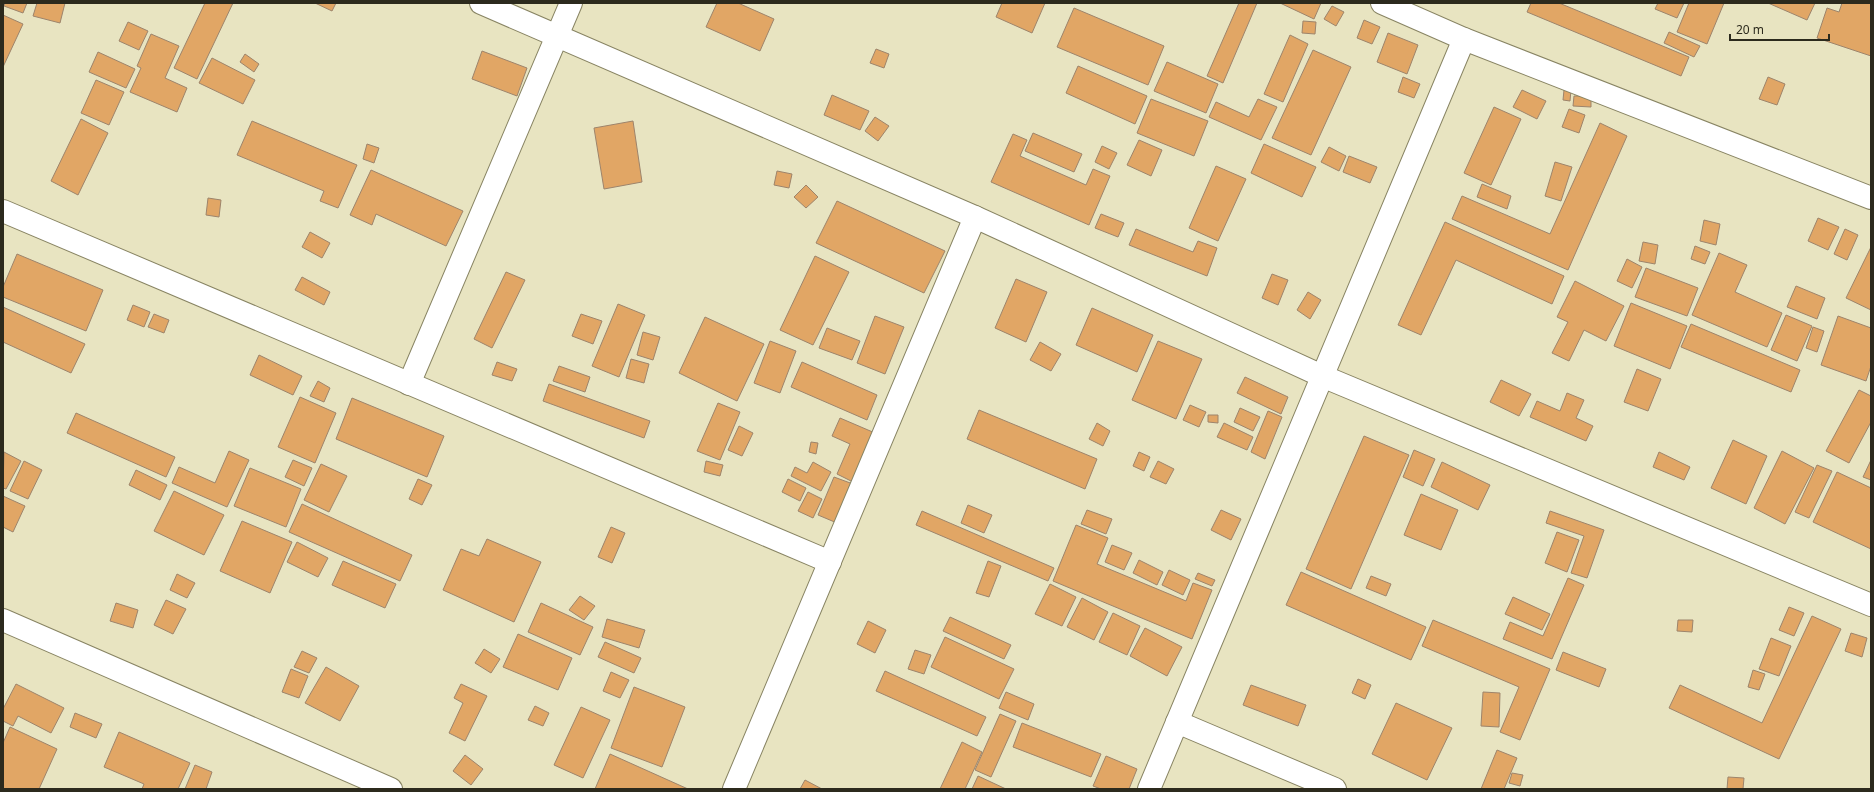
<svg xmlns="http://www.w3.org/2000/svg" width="1874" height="792" font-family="'Noto Sans',sans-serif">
	<rect width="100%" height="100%" fill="#e8e4c1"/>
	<g fill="#e1a665" stroke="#9d846b">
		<path d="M5 3H27L23 13 4 6Z"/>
		<path d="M37 3H65L60 23 33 16Z"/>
		<path d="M205 3H233L197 79 174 68Z"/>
		<path d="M315 3H336L332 11Z"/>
		<path d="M717 3H738L774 19 760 51 706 27Z"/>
		<path d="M1002 3H1045L1032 33 996 17Z"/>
		<path d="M1239 3H1257L1223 83 1207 76Z"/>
		<path d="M1280 3H1321L1314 19Z"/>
		<path d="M1531 3H1559L1689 57 1681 76 1527 12Z"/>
		<path d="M1658 3H1684L1677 18 1655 9Z"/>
		<path d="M1689 3H1724L1707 44 1677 32Z"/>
		<path d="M1768 3H1815L1807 20Z"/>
		<path d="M1842 3H1871V56L1817 38 1827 8 1839 12Z"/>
		<path d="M1332 6 1344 12 1336 26 1324 19Z"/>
		<path d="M1074 8 1164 46 1148 85 1057 47Z"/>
		<path d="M3 15 23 24 3 67Z"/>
		<path d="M1364 20 1380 27 1372 44 1357 38Z"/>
		<path d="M1303 21 1316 22 1315 34 1302 33Z"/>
		<path d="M128 22 148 31 139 50 119 41Z"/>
		<path d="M1669 32 1700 46 1694 57 1664 43Z"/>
		<path d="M1388 33 1418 45 1407 74 1377 62Z"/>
		<path d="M151 34 179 46 165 78 187 88 177 112 130 92 141 68 137 66Z"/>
		<path d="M1290 35 1308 44 1283 102 1264 94Z"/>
		<path d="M876 49 889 54 884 68 870 63Z"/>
		<path d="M1313 50 1351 67 1311 155 1272 138Z"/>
		<path d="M482 51 527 68 517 96 472 79Z"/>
		<path d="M98 52 135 69 126 88 89 72Z"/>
		<path d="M245 54 259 64 254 72 240 62Z"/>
		<path d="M212 58 255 80 243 104 199 83Z"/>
		<path d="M1167 62 1218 84 1206 113 1154 91Z"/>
		<path d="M1078 66 1147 96 1135 124 1066 93Z"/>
		<path d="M1403 77 1420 84 1414 98 1398 92Z"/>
		<path d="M1768 77 1785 84 1777 105 1759 99Z"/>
		<path d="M96 80 124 92 109 125 81 113Z"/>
		<path d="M1522 90 1546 101 1537 119 1513 107Z"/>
		<path d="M1564 90H1571L1570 101 1563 100Z"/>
		<path d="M832 95 869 111 860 130 824 115Z"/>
		<path d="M1574 96H1591V107L1573 106Z"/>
		<path d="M1151 99 1208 121 1194 156 1137 133Z"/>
		<path d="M1258 99 1277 107 1261 140 1209 117 1216 102 1249 117Z"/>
		<path d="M1494 107 1521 119 1491 185 1464 173Z"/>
		<path d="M1569 109 1585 115 1579 133 1562 127Z"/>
		<path d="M875 117 889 126 878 141 865 131Z"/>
		<path d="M81 119 108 133 78 195 51 181Z"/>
		<path d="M252 121 357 165 338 208 320 201 324 191 237 155Z"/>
		<path d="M633 121 642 182 604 189 594 128Z"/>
		<path d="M1600 123 1627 136 1568 270 1452 219 1462 196 1550 234Z"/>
		<path d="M1033 133 1082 154 1074 172 1025 151Z"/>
		<path d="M1013 134 1027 140 1020 156 1086 185 1093 169 1110 176 1089 225 991 182Z"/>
		<path d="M1139 140 1162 150 1151 176 1127 165Z"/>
		<path d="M367 144 379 148 374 163 363 159Z"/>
		<path d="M1264 144 1316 167 1302 197 1251 173Z"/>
		<path d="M1102 146 1117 153 1109 169 1095 162Z"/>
		<path d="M1329 147 1346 156 1339 171 1321 162Z"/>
		<path d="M1349 156 1377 167 1370 183 1343 172Z"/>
		<path d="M1555 162 1572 167 1561 201 1545 196Z"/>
		<path d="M1216 166 1246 179 1218 241 1189 228Z"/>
		<path d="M371 170 463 211 446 246 376 214 372 225 350 215Z"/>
		<path d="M777 171 792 174 789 188 774 185Z"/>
		<path d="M1482 184 1511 196 1507 209 1477 197Z"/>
		<path d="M806 185 818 197 806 208 794 197Z"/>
		<path d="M208 198 221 200 219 217 206 215Z"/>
		<path d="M837 201 945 251 924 293 816 243Z"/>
		<path d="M1101 214 1124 223 1118 237 1095 228Z"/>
		<path d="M1818 218 1839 227 1828 250 1808 241Z"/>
		<path d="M1704 220 1720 224 1716 245 1700 241Z"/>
		<path d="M1445 222 1564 276 1552 304 1456 260 1421 335 1398 325Z"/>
		<path d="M1136 229 1193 252 1198 241 1217 248 1207 276 1129 245Z"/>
		<path d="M1845 229 1858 235 1847 260 1834 254Z"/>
		<path d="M310 232 330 243 322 258 302 247Z"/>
		<path d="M1643 242 1658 245 1655 264 1639 261Z"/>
		<path d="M1695 246 1710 252 1705 264 1691 259Z"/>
		<path d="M1871 247V310L1846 298Z"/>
		<path d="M1719 253 1747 265 1735 292 1782 313 1767 347 1692 315Z"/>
		<path d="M17 254 103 290 86 331 3 297V287Z"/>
		<path d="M815 256 849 272 813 345 780 330Z"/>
		<path d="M1627 259 1642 267 1632 288 1617 281Z"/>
		<path d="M1646 268 1698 288 1687 316 1635 297Z"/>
		<path d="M506 272 525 280 492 348 474 339Z"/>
		<path d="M1272 274 1288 280 1278 305 1262 298Z"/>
		<path d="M302 277 330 292 324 305 295 290Z"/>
		<path d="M1016 279 1047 292 1026 342 995 328Z"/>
		<path d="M1575 281 1624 306 1606 341 1584 330 1569 361 1552 353 1568 322 1557 317Z"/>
		<path d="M1796 286 1825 298 1817 319 1787 307Z"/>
		<path d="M1308 292 1321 300 1310 319 1297 310Z"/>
		<path d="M1631 303 1687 326 1670 369 1614 346Z"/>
		<path d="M618 304 645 315 619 377 592 366Z"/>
		<path d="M133 305 150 312 144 327 127 320Z"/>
		<path d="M3 307 85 344 71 373 3 342Z"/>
		<path d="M1092 308 1153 335 1137 372 1076 345Z"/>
		<path d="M154 314 169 320 164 333 148 327Z"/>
		<path d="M581 314 602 321 593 344 572 336Z"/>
		<path d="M1786 315 1812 326 1797 361 1771 350Z"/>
		<path d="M875 316 904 327 885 374 857 363Z"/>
		<path d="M1838 316 1871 328V366L1866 381 1821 365Z"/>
		<path d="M705 317 764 344 737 401 679 373Z"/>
		<path d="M1691 324 1800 370 1791 392 1681 347Z"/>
		<path d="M1813 327 1824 331 1817 352 1806 348Z"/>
		<path d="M827 328 860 341 852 360 819 348Z"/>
		<path d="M643 332 660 337 653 360 637 355Z"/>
		<path d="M770 341 796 351 780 393 754 383Z"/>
		<path d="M1158 341 1202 359 1176 419 1132 400Z"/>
		<path d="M1040 342 1061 354 1051 371 1030 360Z"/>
		<path d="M259 355 302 376 293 395 250 375Z"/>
		<path d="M631 359 649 364 644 383 626 378Z"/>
		<path d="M497 362 517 369 512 381 492 375Z"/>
		<path d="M802 362 877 395 867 420 791 387Z"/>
		<path d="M559 366 590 377 585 392 553 381Z"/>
		<path d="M1637 369 1661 379 1648 411 1624 402Z"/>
		<path d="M1245 377 1288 397 1281 414 1237 393Z"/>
		<path d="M1501 380 1531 394 1519 416 1490 402Z"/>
		<path d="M318 381 330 388 324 402 310 396Z"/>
		<path d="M549 384 650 421 644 438 543 401Z"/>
		<path d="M1859 390 1871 396V422L1849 463 1826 451Z"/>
		<path d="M1567 393 1584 400 1576 418 1593 426 1586 441 1530 417 1537 401 1560 411Z"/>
		<path d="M300 397 336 413 315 463 278 447Z"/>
		<path d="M352 398 444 436 427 477 336 439Z"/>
		<path d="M718 403 740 412 720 460 697 451Z"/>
		<path d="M1190 405 1206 412 1199 427 1183 420Z"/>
		<path d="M1240 408 1260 417 1253 431 1234 422Z"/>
		<path d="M979 410 1097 459 1085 489 967 439Z"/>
		<path d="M1268 411 1282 417 1265 459 1251 452Z"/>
		<path d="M76 413 175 457 166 477 67 433Z"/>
		<path d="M1208 415H1218V423L1208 422Z"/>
		<path d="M840 418 875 433 853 482 837 474 850 444 832 436Z"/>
		<path d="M1097 423 1110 431 1103 446 1089 439Z"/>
		<path d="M1224 423 1253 437 1247 450 1217 437Z"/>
		<path d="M739 426 753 433 742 456 728 450Z"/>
		<path d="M1364 436 1409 455 1351 589 1306 569Z"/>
		<path d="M1733 440 1767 456 1746 504 1711 488Z"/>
		<path d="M811 442 818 443 816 454 809 452Z"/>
		<path d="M1414 450 1435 459 1423 486 1403 477Z"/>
		<path d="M229 451 249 460 227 507 172 483 179 467 215 483Z"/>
		<path d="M1782 451 1814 468 1785 524 1754 508Z"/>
		<path d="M4 452 21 461 6 489 3 488Z"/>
		<path d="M1139 452 1150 457 1144 471 1133 466Z"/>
		<path d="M1659 452 1690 467 1684 480 1653 467Z"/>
		<path d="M293 460 312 468 304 486 285 477Z"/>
		<path d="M1871 460V480L1863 477Z"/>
		<path d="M24 461 42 470 28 499 10 491Z"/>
		<path d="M706 461 723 465 720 476 704 472Z"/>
		<path d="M1158 461 1174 469 1166 484 1150 477Z"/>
		<path d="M813 462 831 472 821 491 791 476 795 467 807 473Z"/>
		<path d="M1442 462 1490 485 1478 510 1431 487Z"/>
		<path d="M321 464 347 476 329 512 304 500Z"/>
		<path d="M1817 465 1832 471 1809 518 1795 512Z"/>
		<path d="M250 468 301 489 286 527 234 506Z"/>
		<path d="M136 470 167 485 160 500 129 485Z"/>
		<path d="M1837 472 1871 488V549L1813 522Z"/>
		<path d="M834 477 853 484 837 523 818 515Z"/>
		<path d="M418 479 432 485 422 505 409 499Z"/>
		<path d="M788 479 806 488 800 501 782 492Z"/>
		<path d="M174 491 224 515 204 555 154 531Z"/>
		<path d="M808 492 822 499 813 518 798 511Z"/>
		<path d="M1421 494 1458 510 1441 550 1404 535Z"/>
		<path d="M3 496 25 506 13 532 3 527Z"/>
		<path d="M302 504 412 555 400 581 289 532Z"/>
		<path d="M968 505 992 515 984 533 961 523Z"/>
		<path d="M1087 510 1112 519 1106 534 1081 524Z"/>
		<path d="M1221 510 1241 519 1231 540 1211 530Z"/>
		<path d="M922 511 1054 568 1048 581 916 525Z"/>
		<path d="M1550 511 1604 530 1587 578 1571 573 1584 536 1546 523Z"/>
		<path d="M242 521 292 542 270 593 220 571Z"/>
		<path d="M1076 525 1108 538 1097 564 1186 601 1193 583 1212 590 1192 639 1053 581Z"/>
		<path d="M611 527 625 533 612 563 598 557Z"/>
		<path d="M1557 532 1579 540 1567 572 1545 563Z"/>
		<path d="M487 539 541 562 514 622 443 590 461 549 479 556Z"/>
		<path d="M297 542 328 558 318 577 287 562Z"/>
		<path d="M1112 545 1132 553 1124 570 1105 562Z"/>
		<path d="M1139 560 1163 572 1157 585 1133 573Z"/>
		<path d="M343 561 396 584 385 608 332 585Z"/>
		<path d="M988 561 1001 566 989 597 976 593Z"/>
		<path d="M1169 570 1190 580 1183 595 1162 585Z"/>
		<path d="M1301 572 1426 627 1411 660 1286 605Z"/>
		<path d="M1198 573 1215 580 1212 586 1195 579Z"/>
		<path d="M177 574 195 583 187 598 170 590Z"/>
		<path d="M1371 576 1391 584 1386 596 1366 588Z"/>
		<path d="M1568 578 1584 585 1552 659 1503 639 1510 622 1543 636Z"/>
		<path d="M1050 584 1076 597 1062 626 1035 614Z"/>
		<path d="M580 596 595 606 584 620 569 610Z"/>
		<path d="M1513 597 1550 614 1542 630 1505 614Z"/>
		<path d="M1082 598 1108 612 1094 640 1067 627Z"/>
		<path d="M166 600 186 609 173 634 154 625Z"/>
		<path d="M116 603 138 610 133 628 110 621Z"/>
		<path d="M541 603 593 627 580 655 528 632Z"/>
		<path d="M1789 607 1804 613 1794 636 1779 630Z"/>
		<path d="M1113 613 1140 626 1127 655 1099 642Z"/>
		<path d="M1812 616 1841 629 1779 759 1669 708 1680 685 1762 723Z"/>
		<path d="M950 617 1011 645 1004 659 943 631Z"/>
		<path d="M607 619 645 630 639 648 602 637Z"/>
		<path d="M1433 620 1550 669 1520 740 1500 732 1519 687 1422 646Z"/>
		<path d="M1678 620H1693L1692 632 1677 631Z"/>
		<path d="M868 621 886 630 875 653 857 644Z"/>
		<path d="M1145 628 1182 647 1167 676 1130 656Z"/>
		<path d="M1851 633 1867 638 1862 657 1845 651Z"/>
		<path d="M518 634 572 658 558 690 503 667Z"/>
		<path d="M945 637 1014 669 999 699 931 667Z"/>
		<path d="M1771 638 1791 646 1779 676 1759 669Z"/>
		<path d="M605 642 641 658 634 673 598 657Z"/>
		<path d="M484 649 500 659 491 673 475 663Z"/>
		<path d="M915 650 931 655 924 674 908 669Z"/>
		<path d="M302 651 317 658 309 673 294 667Z"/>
		<path d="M1563 652 1606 669 1599 687 1556 670Z"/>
		<path d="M326 667 359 686 340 721 305 703Z"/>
		<path d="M291 669 308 676 299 698 282 692Z"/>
		<path d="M1753 670 1765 674 1759 690 1748 687Z"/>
		<path d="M885 671 986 717 977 736 876 691Z"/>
		<path d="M611 672 629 680 620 698 603 691Z"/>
		<path d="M1358 679 1371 685 1365 699 1352 693Z"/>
		<path d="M16 684 64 708 51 733 18 716 13 726 3 721V709Z"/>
		<path d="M461 684 487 696 465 741 449 733 463 703 454 698Z"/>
		<path d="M1251 685 1306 705 1298 726 1243 705Z"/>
		<path d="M634 687 685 707 662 767 611 748Z"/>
		<path d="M1006 692 1034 704 1028 720 999 708Z"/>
		<path d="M1483 692 1500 693 1499 727 1481 726Z"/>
		<path d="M1396 703 1452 728 1427 780 1372 754Z"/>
		<path d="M535 706 549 713 543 726 528 720Z"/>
		<path d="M581 707 610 720 583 778 554 765Z"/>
		<path d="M75 713 102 724 96 738 70 727Z"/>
		<path d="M1000 714 1016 721 991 777 975 770Z"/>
		<path d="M1022 723 1101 754 1091 777 1013 747Z"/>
		<path d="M10 727 57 749 39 789H3V743Z"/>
		<path d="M119 732 190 763 178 789H142L144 784 104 767Z"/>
		<path d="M962 742 982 752 965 789H940Z"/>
		<path d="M1497 750 1517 758 1504 789H1481Z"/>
		<path d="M610 754 688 789H595Z"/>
		<path d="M465 755 483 769 471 785 453 771Z"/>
		<path d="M1106 756 1137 769 1129 789H1101L1093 786Z"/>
		<path d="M195 765 212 772 206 789H185Z"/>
		<path d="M1512 773 1523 775 1520 786 1509 783Z"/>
		<path d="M978 776 1006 789H972Z"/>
		<path d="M1728 777 1744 778 1743 789H1727Z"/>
		<path d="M805 780 822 789H800Z"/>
	</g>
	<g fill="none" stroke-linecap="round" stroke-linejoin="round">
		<g stroke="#888463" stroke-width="24">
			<g id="minor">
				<path d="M481 3 975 217 1322 376 1871 605"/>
				<path d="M1382 3 1464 39 1871 198"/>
				<path d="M3 211 830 562"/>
				<path d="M409 384 571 3"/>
				<path d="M3 620 391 789"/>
				<path d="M1177 722 1335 789"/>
				<path d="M734 789 975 217"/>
				<path d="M1149 789 1464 39"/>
			</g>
		</g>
		<use href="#minor" stroke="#fff" stroke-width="22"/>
	</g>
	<rect width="1874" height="792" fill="none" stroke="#2c2a1d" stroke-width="8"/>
	<path d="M1730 34v6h99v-6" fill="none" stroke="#2c2a1d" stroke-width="2"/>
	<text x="1736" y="34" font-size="12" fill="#2c2a1d" stroke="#e8e4c1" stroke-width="3" paint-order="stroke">20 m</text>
</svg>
